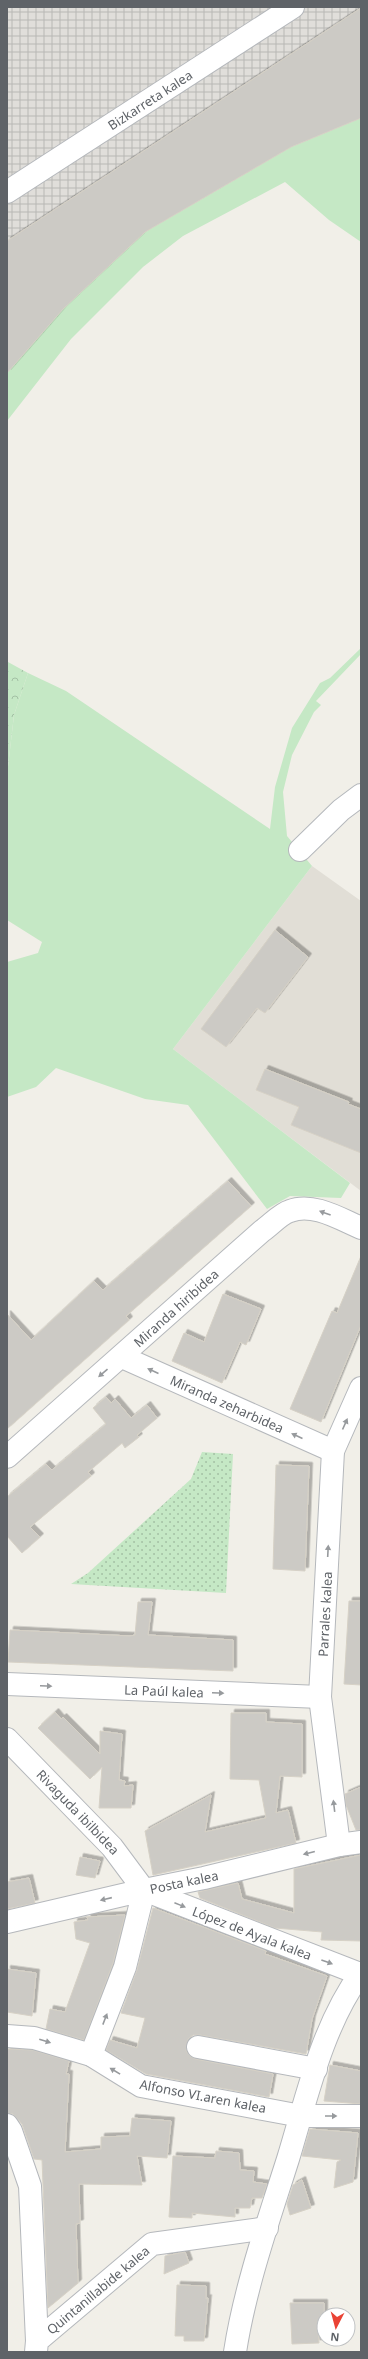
<svg xmlns="http://www.w3.org/2000/svg" width="368" height="2359" font-family="'Noto Sans',sans-serif">
	<defs>
		<pattern id="industrial-grid" width="8" height="8" patternUnits="userSpaceOnUse"><rect width="8" height="8" fill="#e0deda"/><path d="M0 4h8M4 0v8" fill="none" stroke="#b9b8b5"/></pattern>
		<pattern id="forest-crowns" width="20" height="18" patternUnits="userSpaceOnUse"><rect width="20" height="18" fill="#c5e8c5"/><path d="M2 6a3 3 0 1 1 6 0M12 15a3 3 0 1 1 6 0" fill="none" stroke="#a3c0a4"/></pattern>
		<pattern id="park-dots" width="8" height="8" patternUnits="userSpaceOnUse"><rect width="8" height="8" fill="#c5e8c5"/><path d="M2 2h.1M6 6h.1" fill="none" stroke="#a3c0a4" stroke-width="1.8" stroke-linecap="round"/></pattern>
		<filter id="shadow"><feDropShadow dx="3.5" dy="-3.5" stdDeviation="0" flood-color="#0004"/></filter>
	</defs>
	<rect width="100%" height="100%" fill="#f1efe8"/>
	<path fill="url(#industrial-grid)" d="M7 7H361V118L63 309 7 373Z"/>
	<path fill="#e1ded6" d="M312 866 361 901V1191L173 1049Z"/>
	<g fill="#c5e8c5">
		<path d="M361 118V242L329 220 285 182 183 236 143 267 71 339 7 421V373L63 309 145 232 291 147Z"/>
		<path d="M361 648V654L316 701 321 705 314 712 292 755 283 792 287 836 312 866 173 1049 350 1183 341 1198 290 1196 267 1209 188 1105 145 1099 56 1068 36 1087 7 1097V962L38 953 42 942 7 920V775L14 715 28 673 66 691 270 829 275 787 292 728 320 683 330 678Z"/>
	</g>
	<path fill="url(#forest-crowns)" d="M8 662 28 673 14 715 7 775Z"/>
	<path fill="url(#park-dots)" d="M202 1452 233 1454 226 1593 71 1584 88 1573 191 1479Z"/>
	<g fill="#cccac5" stroke="#d6d1c6" filter="url(#shadow)">
		<path d="M361 8V118L291 147 145 232 63 309 7 373V241Z"/>
		<path d="M275 930 308 957 265 1013 257 1008 226 1047 201 1029Z"/>
		<path d="M265 1069 349 1102 348 1104 361 1109V1153L291 1125 299 1107 256 1090Z"/>
		<path d="M228 1181 251 1206 126 1316 129 1320 7 1429V1314L31 1340 94 1281 103 1290Z"/>
		<path d="M361 1256V1325L321 1422 290 1409 332 1311 337 1313Z"/>
		<path d="M223 1294 261 1309 246 1345 240 1342 222 1383 172 1361 184 1333 204 1342Z"/>
		<path d="M106 1397 111 1403 115 1399 131 1418 147 1405 157 1418 137 1435 139 1437 125 1448 122 1443 88 1472 91 1476 30 1527 40 1537 22 1553 7 1536V1497L46 1464 52 1470 106 1424 93 1408Z"/>
		<path d="M276 1465 309 1466 305 1571 273 1569Z"/>
		<path d="M349 1601H361V1685L344 1684Z"/>
		<path d="M138 1602H152L148 1635 233 1640V1671L8 1662 10 1630 130 1636 135 1635Z"/>
		<path d="M55 1712 61 1719 63 1717 100 1754V1731L122 1734 119 1780 125 1781 124 1786 133 1785 131 1808H99L102 1767 90 1779 38 1728Z"/>
		<path d="M231 1713H266V1722L302 1724V1777L280 1776 276 1813 288 1810 296 1843 153 1875 145 1831 211 1795 205 1832 266 1818 259 1780 230 1779Z"/>
		<path d="M361 1787V1830H356L346 1805 345 1794Z"/>
		<path d="M361 1855V1941L321 1940 322 1932 275 1928 200 1898 198 1892 238 1883 242 1899 294 1913V1869Z"/>
		<path d="M80 1857 100 1861 95 1878 76 1875Z"/>
		<path d="M29 1878 35 1903 7 1909V1882Z"/>
		<path d="M153 1908 266 1951 265 1954 327 1976 312 2019 306 2054 200 2035H193L188 2039 186 2051 190 2056 195 2059 273 2074 269 2097 146 2074 106 2050 110 2040 137 2048 145 2018 121 2013 137 1970Z"/>
		<path d="M125 1915 113 1963 84 2040 46 2029 50 2009 65 2012 90 1943 76 1939 74 1922 88 1920 87 1917Z"/>
		<path d="M7 1969 36 1973 32 2016 7 2012Z"/>
		<path d="M7 2049 32 2050 69 2061 66 2074H69L65 2152 101 2149V2137L130 2136 132 2118 171 2121 167 2158 137 2156 142 2185 79 2184 80 2223 76 2224 78 2283 48 2308 42 2160 34 2159 22 2124 13 2114 7 2113Z"/>
		<path d="M330 2065 361 2071V2104L324 2101Z"/>
		<path d="M310 2129 358 2133 353 2182 334 2188 337 2162 341 2160 302 2156Z"/>
		<path d="M216 2151 239 2153 240 2170 254 2171 253 2182 267 2184 262 2198H252L250 2208H235V2217L192 2213V2218L169 2217 173 2156 215 2158Z"/>
		<path d="M302 2180 311 2208 290 2215 287 2204 293 2185Z"/>
		<path d="M185 2252 189 2263 164 2274 165 2256Z"/>
		<path d="M177 2285 206 2286V2299L208 2298 204 2341H184V2336H175Z"/>
		<path d="M290 2303H324V2329H318L319 2343 292 2344Z"/>
	</g>
	<g fill="none" stroke-linecap="round" stroke-linejoin="round">
		<g stroke="#b5b8bc" stroke-width="24">
			<g id="minor">
				<path d="M7 192 293 7"/>
				<path d="M300 850 341 810 361 795"/>
				<path d="M122 1357 333 1451"/>
				<path d="M7 1457 262 1231C271 1225 280 1214 290 1211 313 1202 340 1219 361 1228"/>
				<path d="M7 1684 320 1697"/>
				<path d="M339 1845 320 1697 333 1451 361 1388"/>
				<path d="M7 1922 144 1890 125 1967 91 2055"/>
				<path d="M7 2036 34 2038 91 2055 141 2086 301 2116H361"/>
				<path d="M198 2047 316 2069"/>
				<path d="M7 2125 11 2131 30 2186 37 2341"/>
				<path d="M36 2352 37 2341 152 2244 267 2228"/>
			</g>
		</g>
		<g stroke="#b5b8bc" stroke-width="24">
			<g id="tertiary">
				<path d="M7 1739 112 1847 144 1890"/>
				<path d="M144 1890 360 1974"/>
				<path d="M144 1890 204 1878 339 1845 361 1842"/>
				<path d="M235 2352C245 2287 268 2222 288 2159 307 2097 322 2026 361 1973"/>
			</g>
		</g>
		<use href="#minor" stroke="#fff" stroke-width="22"/>
		<use href="#tertiary" stroke="#fff" stroke-width="22"/>
	</g>
	<defs><path id="oneway-solid" d="M-6-.8H1V-3.2L6.5 0L1 3.2V.8H-6Z"/></defs>
	<g fill="#979a9d">
		<use href="#oneway-solid" transform="translate(325 1213) rotate(-160)"/>
		<use href="#oneway-solid" transform="translate(153 1371) rotate(-156)"/>
		<use href="#oneway-solid" transform="translate(103 1373) rotate(139)"/>
		<use href="#oneway-solid" transform="translate(345 1424) rotate(-66)"/>
		<use href="#oneway-solid" transform="translate(297 1436) rotate(-156)"/>
		<use href="#oneway-solid" transform="translate(328 1551) rotate(-87)"/>
		<use href="#oneway-solid" transform="translate(46 1686) rotate(2)"/>
		<use href="#oneway-solid" transform="translate(218 1693) rotate(2)"/>
		<use href="#oneway-solid" transform="translate(334 1806) rotate(-97)"/>
		<use href="#oneway-solid" transform="translate(309 1853) rotate(166)"/>
		<use href="#oneway-solid" transform="translate(106 1899) rotate(167)"/>
		<use href="#oneway-solid" transform="translate(180 1905) rotate(22)"/>
		<use href="#oneway-solid" transform="translate(327 1962) rotate(20)"/>
		<use href="#oneway-solid" transform="translate(105 2019) rotate(-69)"/>
		<use href="#oneway-solid" transform="translate(45 2041) rotate(17)"/>
		<use href="#oneway-solid" transform="translate(115 2071) rotate(-149)"/>
		<use href="#oneway-solid" transform="translate(331 2116)"/>
	</g>
	<g text-anchor="middle" dominant-baseline="central" stroke-width="3.5" stroke-linejoin="round" paint-order="stroke">
		<g font-size="13" fill="#5f6368" stroke="#fff">
			<text transform="translate(150 100) rotate(-33)">Bizkarreta kalea</text>
			<text transform="translate(176 1308) rotate(-42)">Miranda hiribidea</text>
			<text transform="translate(227 1404) rotate(24)">Miranda zeharbidea</text>
			<text transform="translate(325 1614) rotate(-87)">Parrales kalea</text>
			<text transform="translate(164 1691) rotate(2)">La Paúl kalea</text>
			<text transform="translate(78 1812) rotate(46)">Rivaguda ibilbidea</text>
			<text transform="translate(184 1882) rotate(-12)">Posta kalea</text>
			<text transform="translate(252 1933) rotate(21)">López de Ayala kalea</text>
			<text transform="translate(203 2096) rotate(11)">Alfonso VI.aren kalea</text>
			<text transform="translate(98 2290) rotate(-40)">Quintanillabide kalea</text>
		</g>
	</g>
	<rect width="368" height="2359" fill="none" stroke="#5f6368" stroke-width="16"/>
	<g transform="translate(336 2327) rotate(186)"><circle r="19" fill="#ffffff" stroke="#bfc1c3"/>
	<path d="M0-3L7 15L0 10L-7 15Z" fill="#ea4335"/>
	<text y="-6" font-size="11" font-weight="bold" text-anchor="middle" fill="#5f6368">N</text>
	</g>
</svg>
